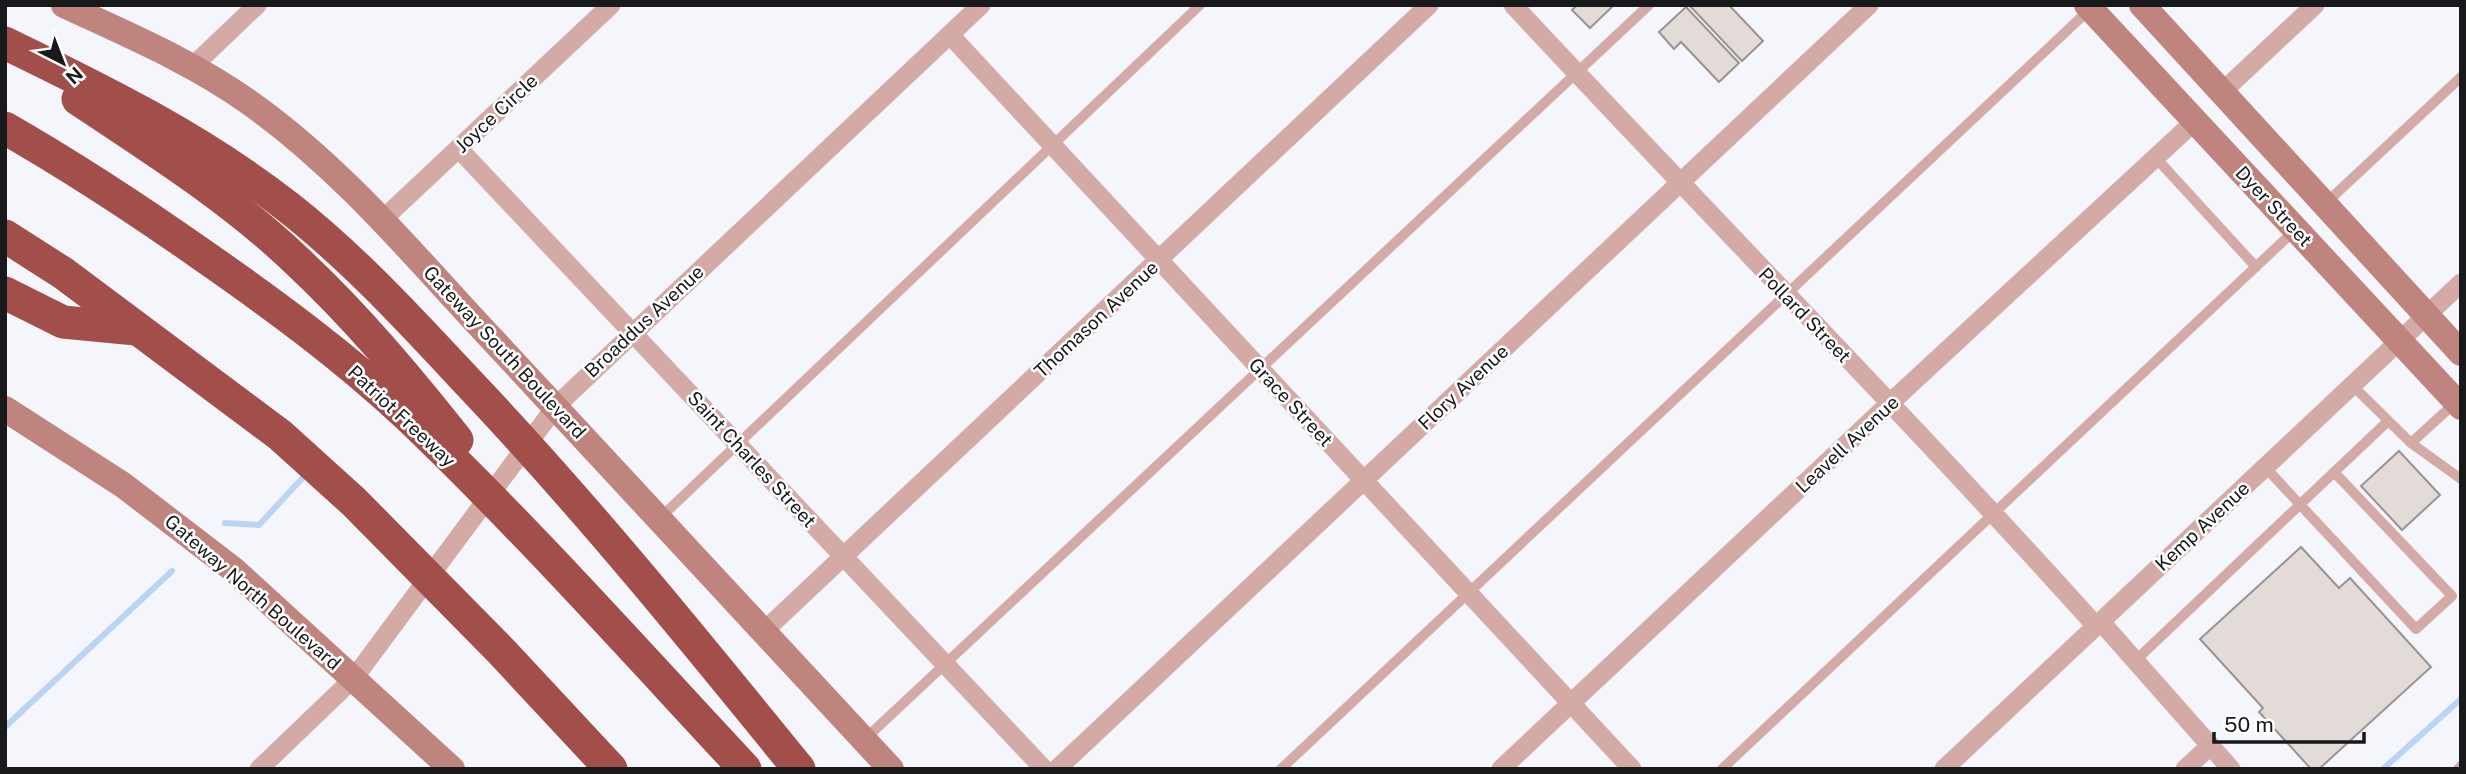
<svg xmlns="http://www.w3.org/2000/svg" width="2466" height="774" font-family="'Public Sans',sans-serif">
	<rect width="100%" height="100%" fill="#f4f6fc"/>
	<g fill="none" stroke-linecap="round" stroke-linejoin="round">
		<g stroke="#bcd4f4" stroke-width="6">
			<path d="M225 523 259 525 308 472"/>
			<path d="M5 727 172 571"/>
			<path d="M2383 769 2461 699"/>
		</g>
	</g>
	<g fill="#e2dbd8" stroke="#9a9391" stroke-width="2">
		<path d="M1577 5H1614L1590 28 1572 10Z"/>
		<path d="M1689 5H1729L1763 41 1742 61Z"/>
		<path d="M1686 7 1739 63 1719 82 1681 42 1674 49 1659 32Z"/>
		<path d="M2399 451 2440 495 2402 530 2361 486Z"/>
		<path d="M2301 547 2339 588 2350 578 2431 667 2319 769H2311L2259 712 2263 708 2200 639Z"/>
	</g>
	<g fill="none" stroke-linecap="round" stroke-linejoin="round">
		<g stroke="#d4aaa6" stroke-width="10">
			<path d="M2156 158 2256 267"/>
			<path d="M2326 203 2461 77"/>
			<path d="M2352 385 2411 443 2456 402"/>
			<path d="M2411 443 2461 479"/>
			<path d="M2265 467 2416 629 2452 596 2334 472"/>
			<path d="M660 518 1200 5"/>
			<path d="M2135 661 2387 422"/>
			<path d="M865 739 1649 5"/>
			<path d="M1281 769 2090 9"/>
			<path d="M1722 769 2296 229"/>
			<path d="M2458 769 2461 766"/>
		</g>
		<g stroke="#d4aaa6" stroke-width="19">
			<path d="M1513 5C1707 213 1906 415 2096 626"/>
			<path d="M950 35 1632 769"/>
			<path d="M193 66 257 5"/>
			<path d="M2221 93 2315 5"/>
			<path d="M459 149 1044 769"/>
			<path d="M381 221 611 5"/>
			<path d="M2101 622 2231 769"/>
			<path d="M763 632 1429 5"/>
			<path d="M259 769 354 678 556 406 981 5"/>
			<path d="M1057 769 1869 5"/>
			<path d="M1501 769 1889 404 2195 121"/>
			<path d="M1944 769 2461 283"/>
			<path d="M2185 769 2210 746"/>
		</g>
		<g stroke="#c0847f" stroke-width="26">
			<path d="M64 5C128 35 193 62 250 103 342 168 415 257 491 338 625 481 757 626 891 769"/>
			<path d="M2087 5 2461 407"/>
			<path d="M2142 5 2461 353"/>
			<path d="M5 409 123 485 234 570 452 769"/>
		</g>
		<g stroke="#a24f4c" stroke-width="33">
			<path d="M5 43C104 91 201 139 288 207 353 258 409 319 465 379 583 503 691 636 799 769"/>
			<path d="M78 99C153 149 231 198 297 261 355 315 407 377 457 440"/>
			<path d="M5 128C73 167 137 209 201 254 273 304 345 357 409 417 526 529 634 650 745 769"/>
			<path d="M5 236 63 273 280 435 354 502 502 652 611 769"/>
			<path d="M5 293 63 322 136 329"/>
		</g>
	</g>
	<g text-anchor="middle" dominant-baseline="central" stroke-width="5" stroke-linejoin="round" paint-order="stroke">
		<g font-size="19" fill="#18191b" stroke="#fff">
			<text transform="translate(496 113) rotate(-43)">Joyce Circle</text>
			<text transform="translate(2274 206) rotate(47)">Dyer Street</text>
			<text transform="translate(1805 315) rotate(46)">Pollard Street</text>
			<text transform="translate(1096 319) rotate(-43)">Thomason Avenue</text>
			<text transform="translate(644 321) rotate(-43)">Broaddus Avenue</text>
			<text transform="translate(505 352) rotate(47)">Gateway South Boulevard</text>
			<text transform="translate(1463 387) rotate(-43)">Flory Avenue</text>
			<text transform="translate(1291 402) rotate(47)">Grace Street</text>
			<text transform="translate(402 416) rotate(43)">Patriot Freeway</text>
			<text transform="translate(1847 444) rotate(-43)">Leavell Avenue</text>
			<text transform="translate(752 459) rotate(47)">Saint Charles Street</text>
			<text transform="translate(2202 526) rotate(-43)">Kemp Avenue</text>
			<text transform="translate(253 592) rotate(41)">Gateway North Boulevard</text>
		</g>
	</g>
	<rect width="2466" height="774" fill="none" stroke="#18191b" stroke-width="14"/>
	<g transform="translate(63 63) rotate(138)" stroke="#ffffff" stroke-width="5" paint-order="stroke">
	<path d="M0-5L12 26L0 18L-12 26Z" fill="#18191b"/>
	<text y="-10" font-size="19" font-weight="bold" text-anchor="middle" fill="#18191b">N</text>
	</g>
	<path d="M2214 732v10h150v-10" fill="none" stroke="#18191b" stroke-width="3.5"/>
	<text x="2224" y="732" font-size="21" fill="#18191b" stroke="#ffffff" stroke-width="5" paint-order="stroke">50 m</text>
</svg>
